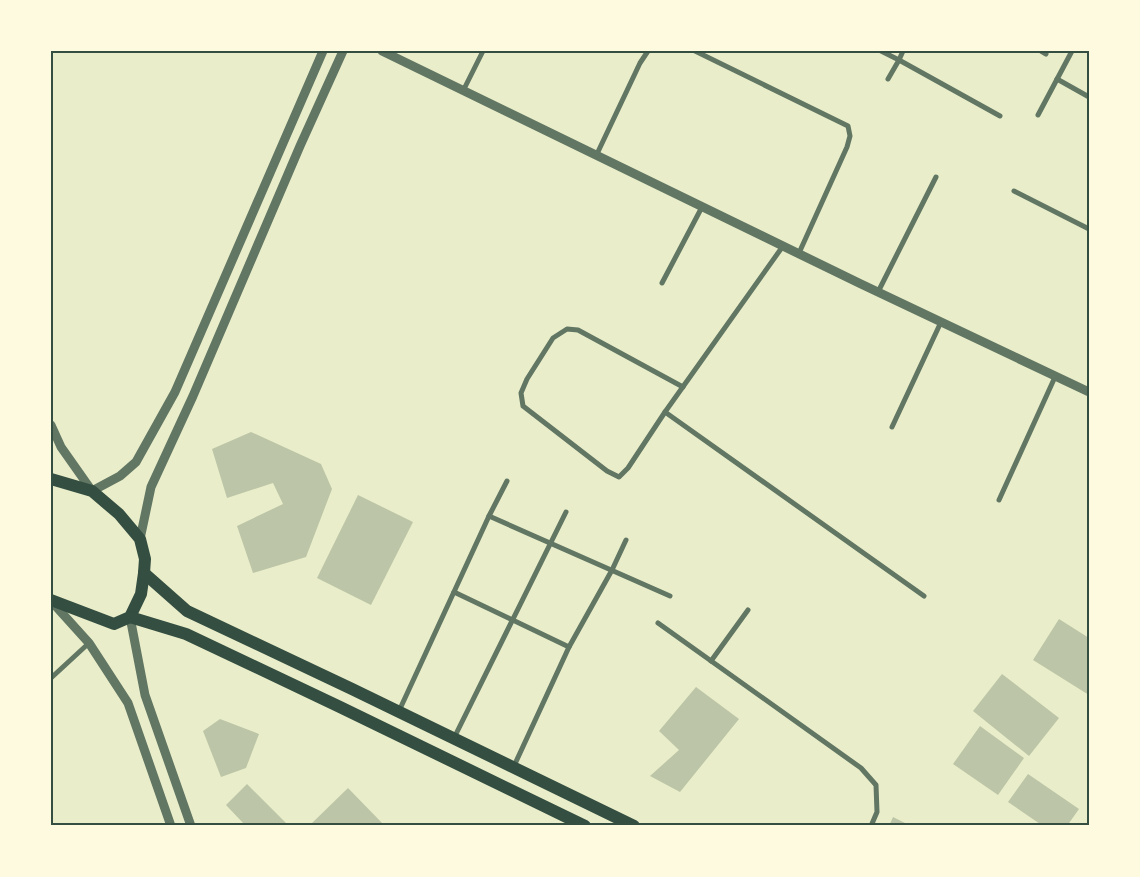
<svg xmlns="http://www.w3.org/2000/svg" width="1140" height="877" font-family="'Noto Sans',sans-serif">
	<rect width="100%" height="100%" fill="#e9edc9"/>
	<g fill="#bcc5a7">
		<path d="M251 432 321 464 332 489 306 557 253 573 237 526 283 504 273 483 227 498 212 449Z"/>
		<path d="M358 495 413 522 371 605 317 578Z"/>
		<path d="M1059 619 1089 638V695L1033 660Z"/>
		<path d="M1002 674 1059 718 1029 756 973 711Z"/>
		<path d="M696 687 739 719 680 792 650 776 679 750 659 731Z"/>
		<path d="M220 719 259 734 246 768 221 777 203 731Z"/>
		<path d="M980 726 1024 758 998 795 953 764Z"/>
		<path d="M1028 774 1079 809 1067 826H1043L1008 802Z"/>
		<path d="M247 784 289 826H242L244 824 226 805Z"/>
		<path d="M348 788 383 824 381 826H309Z"/>
		<path d="M893 817 911 826H889Z"/>
	</g>
	<g fill="none" stroke-linecap="round" stroke-linejoin="round">
		<g stroke="#617663" stroke-width="5">
			<path d="M695 51 848 126 850 136 847 147 799 253"/>
			<path d="M881 51 899 60 888 79"/>
			<path d="M903 51 899 60 1000 116"/>
			<path d="M1041 51 1046 54"/>
			<path d="M1057 79 1089 97"/>
			<path d="M463 91 483 51"/>
			<path d="M1038 115 1072 51"/>
			<path d="M596 156 640 63 648 51"/>
			<path d="M1014 191 1089 229"/>
			<path d="M783 246 665 412 924 596"/>
			<path d="M662 283 702 207"/>
			<path d="M878 292 936 177"/>
			<path d="M665 412 628 468 619 477 607 471 523 406 521 393 527 379 553 338 567 329 578 330 683 387"/>
			<path d="M892 427 941 322"/>
			<path d="M999 500 1055 377"/>
			<path d="M489 516 507 481"/>
			<path d="M454 592 569 647"/>
			<path d="M658 623 861 768 876 785 877 812 871 826"/>
			<path d="M711 661 748 610"/>
			<path d="M51 678 89 643"/>
			<path d="M399 711 489 516 670 596"/>
			<path d="M454 738 566 512"/>
			<path d="M514 766 569 647 612 570 626 540"/>
		</g>
		<g stroke="#617663" stroke-width="9">
			<path d="M382 51 861 284 1089 392"/>
			<path d="M51 425 61 447 92 491 120 476 136 462 175 392 323 51"/>
			<path d="M140 539 151 487 193 396 300 146 343 51"/>
			<path d="M52 602 89 643 128 703 171 826"/>
			<path d="M130 617 145 695 191 826"/>
		</g>
		<g stroke="#344e41" stroke-width="12">
			<path d="M51 479 92 491 119 514 140 539 145 559 144 573 141 594 130 617 114 624 51 600"/>
			<path d="M144 573 187 611 352 689 634 826"/>
			<path d="M130 617 186 634 340 707 585 826"/>
		</g>
	</g>
	<rect width="1140" height="877" fill="none" stroke="#fefae0" stroke-width="105"/>
	<rect x="52" y="52" width="1036" height="772" fill="none" stroke="#344e41" stroke-width="2"/>
</svg>
